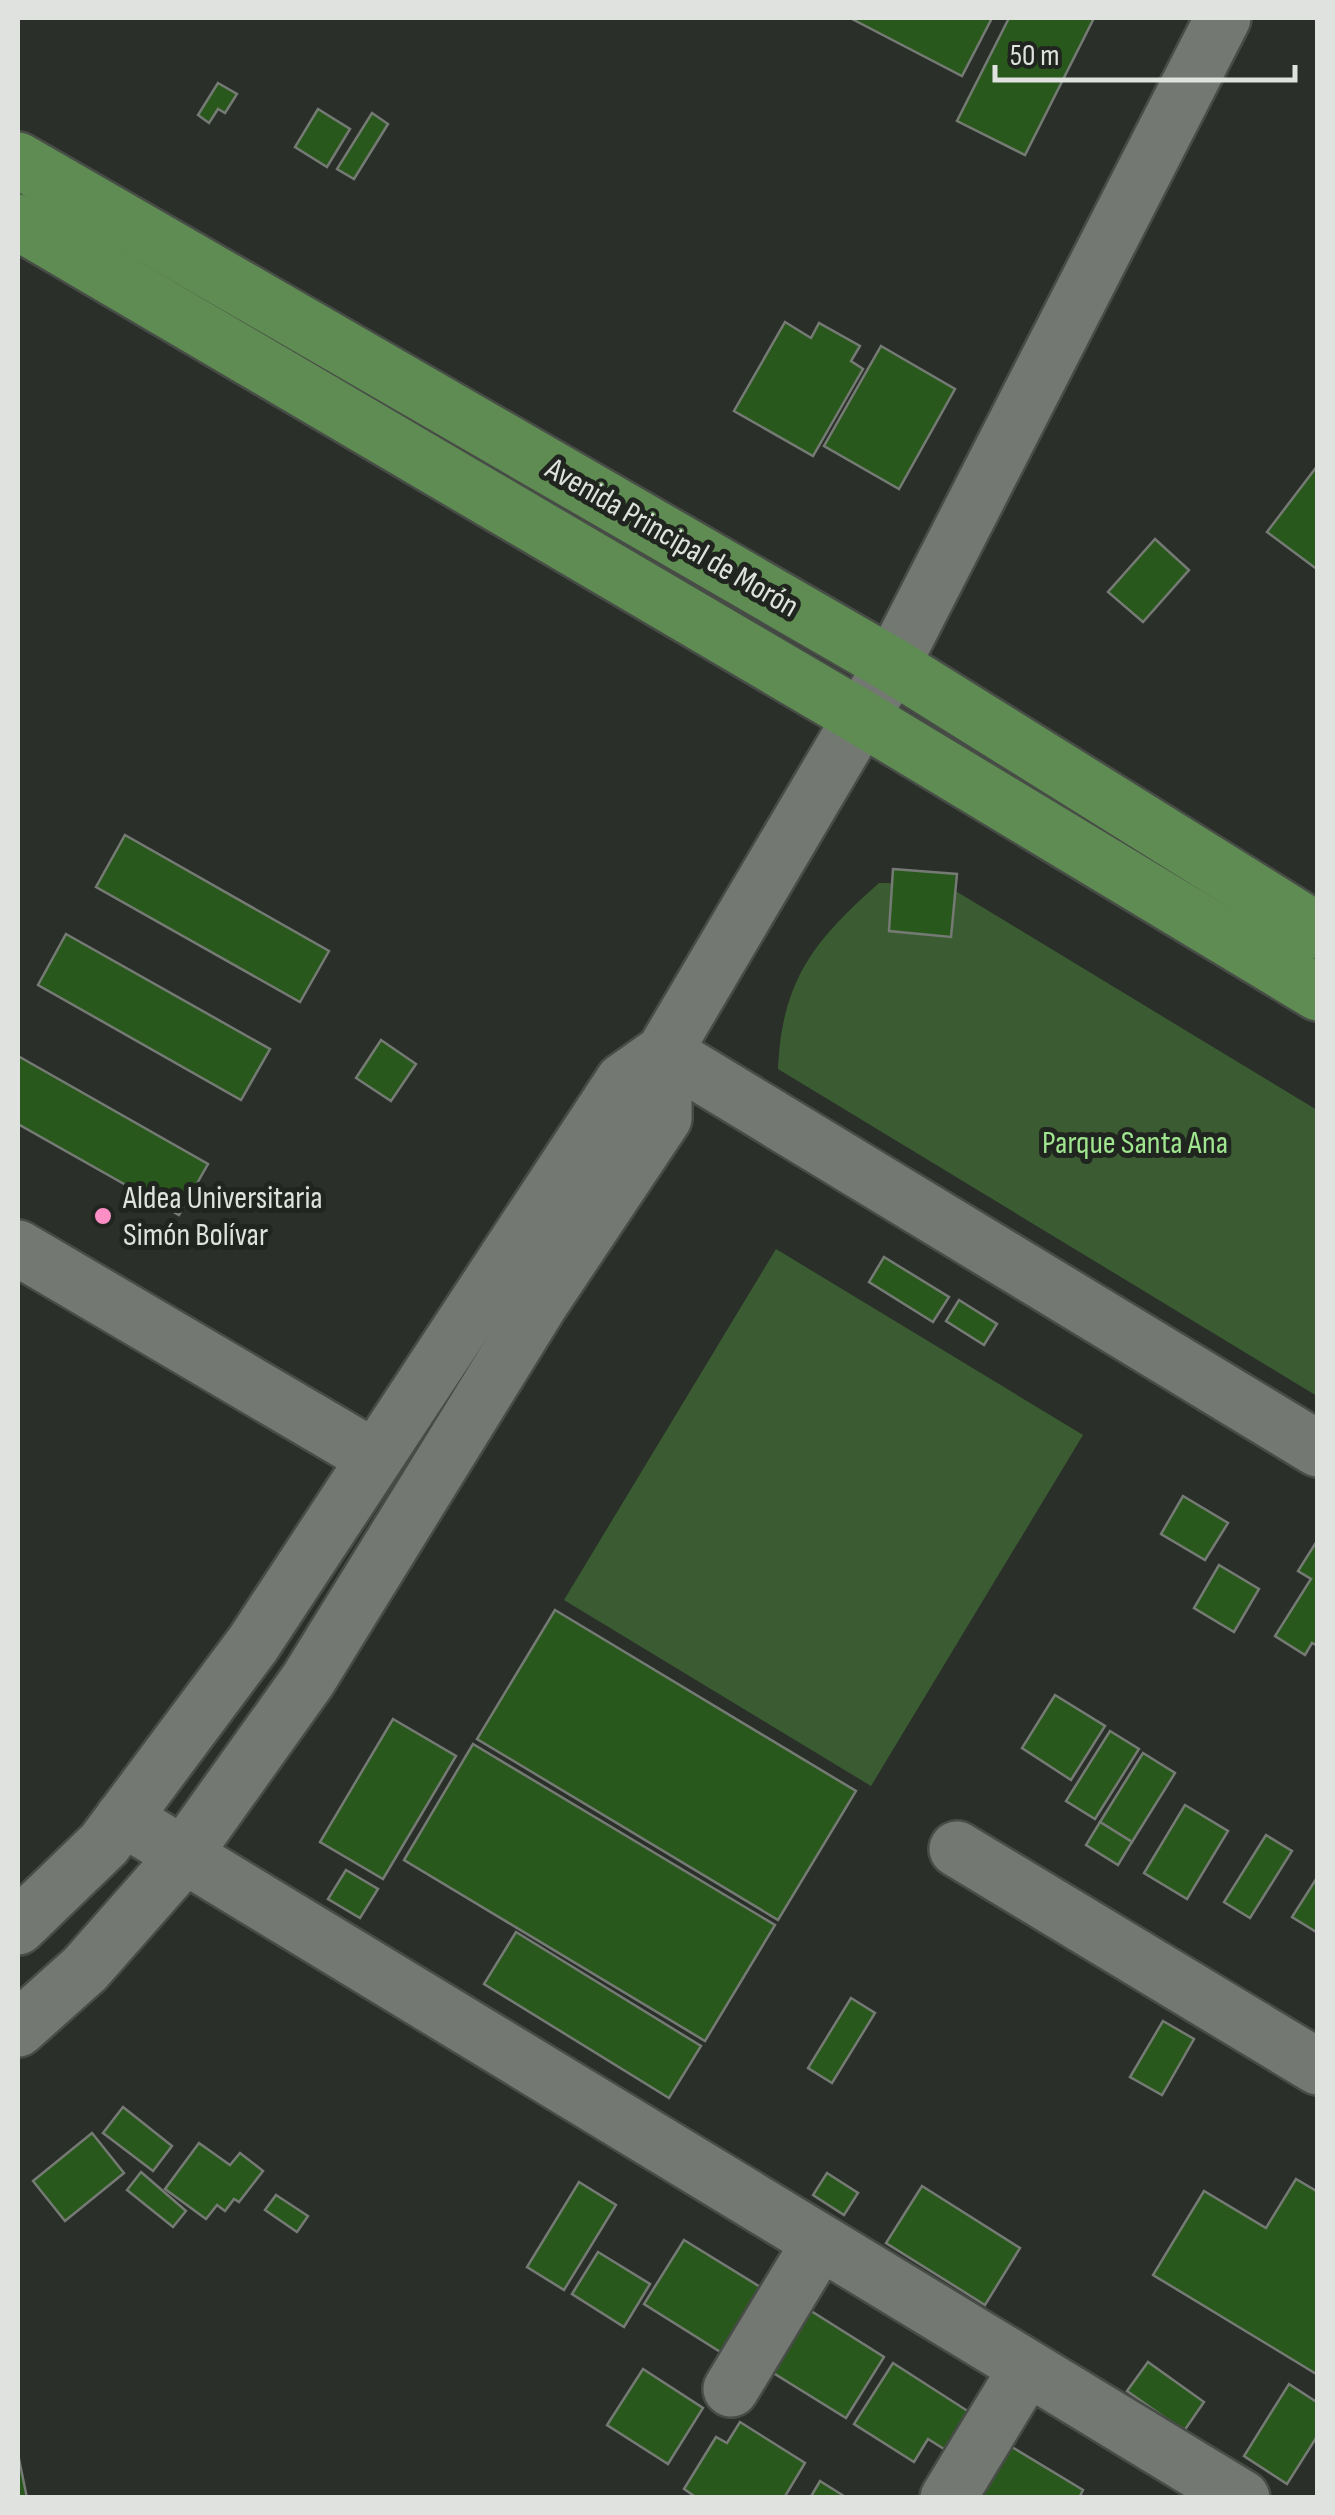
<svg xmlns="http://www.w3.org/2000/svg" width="1335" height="2515" font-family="'Sofia Sans Condensed',sans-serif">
	<rect width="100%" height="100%" fill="#2a2f29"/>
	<g fill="#3b5c32">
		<path d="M879 883 944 884 1317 1110V1396L778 1069C782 979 814 941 879 883Z"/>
		<path d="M776 1249 1083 1435 871 1786 564 1600Z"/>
	</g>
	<g fill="#29581c" stroke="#757a74" stroke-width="2.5">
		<path d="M850 18H992L962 76Z"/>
		<path d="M1009 18H1094L1025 155 957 121Z"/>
		<path d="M218 83 237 94 225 113 218 109 209 123 198 115Z"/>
		<path d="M318 109 350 129 327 167 295 147Z"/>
		<path d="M372 113 388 124 354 179 337 169Z"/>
		<path d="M785 322 811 338 819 323 860 346 851 361 863 369 813 456 734 411Z"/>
		<path d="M881 346 955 389 899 489 824 446Z"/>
		<path d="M1318 465V570L1267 532Z"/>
		<path d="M1155 539 1189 570 1143 622 1108 592Z"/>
		<path d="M125 835 329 951 300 1002 96 887Z"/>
		<path d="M893 869 957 874 951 937 889 931Z"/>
		<path d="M66 934 270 1049 241 1100 38 985Z"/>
		<path d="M381 1040 416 1064 391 1101 356 1078Z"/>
		<path d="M18 1056 208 1164 179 1215 18 1124Z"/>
		<path d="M884 1257 949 1297 933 1322 869 1282Z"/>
		<path d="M959 1300 997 1324 984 1345 946 1321Z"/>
		<path d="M1183 1496 1228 1523 1205 1560 1161 1534Z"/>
		<path d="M1315 1544 1318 1546V1646L1312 1643 1305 1655 1275 1636 1311 1579 1298 1571Z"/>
		<path d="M1219 1565 1259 1589 1234 1632 1194 1608Z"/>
		<path d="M555 1610 856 1791 778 1920 477 1739Z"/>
		<path d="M1055 1695 1105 1726 1071 1780 1022 1748Z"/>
		<path d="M393 1719 456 1756 383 1879 320 1842Z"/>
		<path d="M1110 1731 1139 1749 1095 1819 1066 1801Z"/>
		<path d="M473 1744 775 1925 705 2041 404 1860Z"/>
		<path d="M1143 1753 1175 1773 1132 1842 1100 1822Z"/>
		<path d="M1185 1805 1228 1831 1187 1899 1144 1873Z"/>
		<path d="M1100 1822 1132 1842 1118 1865 1086 1845Z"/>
		<path d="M1266 1835 1292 1851 1250 1918 1224 1902Z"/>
		<path d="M346 1870 378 1889 360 1918 328 1899Z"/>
		<path d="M1318 1876V1933L1292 1917Z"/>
		<path d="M516 1932 701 2046 669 2098 484 1984Z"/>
		<path d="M851 1998 875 2013 832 2083 808 2068Z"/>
		<path d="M1163 2021 1194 2039 1162 2095 1130 2077Z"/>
		<path d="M123 2107 172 2146 153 2171 103 2133Z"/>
		<path d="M92 2133 124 2173 65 2221 33 2181Z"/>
		<path d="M199 2143 230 2165 240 2153 263 2171 239 2202 234 2199 225 2211 217 2205 206 2219 165 2189Z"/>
		<path d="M141 2172 186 2211 173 2227 127 2190Z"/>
		<path d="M827 2173 858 2193 844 2215 813 2195Z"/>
		<path d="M1296 2179 1318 2192V2375L1153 2275 1204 2191 1266 2228Z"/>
		<path d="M579 2182 616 2205 564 2290 527 2267Z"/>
		<path d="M922 2186 1020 2248 985 2305 886 2243Z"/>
		<path d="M276 2195 308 2216 297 2232 265 2210Z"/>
		<path d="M684 2240 770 2293 730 2358 644 2304Z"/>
		<path d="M598 2252 650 2284 624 2327 572 2294Z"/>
		<path d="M800 2304 884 2357 846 2418 762 2366Z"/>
		<path d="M1148 2362 1204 2402 1184 2431 1127 2391Z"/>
		<path d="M893 2363 977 2417 952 2454 928 2439 914 2462 854 2424Z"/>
		<path d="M643 2369 703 2408 668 2464 607 2425Z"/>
		<path d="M1289 2384 1318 2403V2435L1287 2484 1244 2456Z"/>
		<path d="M740 2422 805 2463 784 2498H697L684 2489 716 2437 727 2443Z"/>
		<path d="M1007 2444 1083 2490 1079 2498H974Z"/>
		<path d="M18 2454 27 2498H18Z"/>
		<path d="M820 2481 847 2498H810Z"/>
	</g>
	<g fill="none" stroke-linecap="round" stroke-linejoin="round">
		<g stroke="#484c47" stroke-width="60">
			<g id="minor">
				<path d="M664 1052 1318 1449"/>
				<path d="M18 1248 375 1458"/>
				<path d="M123 1818 1242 2498"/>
				<path d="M957 1849 1318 2067"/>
				<path d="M18 1927 104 1844 253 1644 623 1081 664 1052 892 665 1223 18"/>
				<path d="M18 2029 85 1969 174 1868 308 1680 540 1304 664 1118V1052"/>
				<path d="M731 2389 820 2242"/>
				<path d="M948 2498 1027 2368"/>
			</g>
		</g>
		<g stroke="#484c47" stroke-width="60">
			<g id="major">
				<path d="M18 160 892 665 1318 931"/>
				<path d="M18 222 862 718 1318 993"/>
			</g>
		</g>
		<use href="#minor" stroke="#737972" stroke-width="55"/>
		<use href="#major" stroke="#5e8c52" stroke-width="55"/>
	</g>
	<circle fill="#fb8fc5" stroke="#21251f" stroke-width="4" cx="103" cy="1216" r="10"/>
	<g text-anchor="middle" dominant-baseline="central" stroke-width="10" stroke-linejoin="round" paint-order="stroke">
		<g font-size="32" fill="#dfe2de" stroke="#21251f">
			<text transform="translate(672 538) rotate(30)">Avenida Principal de Morón</text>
		</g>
		<g font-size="32" fill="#a0e58f" stroke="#21251f">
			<text x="1135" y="1143">Parque Santa Ana</text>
		</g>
		<g font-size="32" fill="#dfe2de" stroke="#21251f" text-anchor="start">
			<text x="123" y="1198">Aldea Universitaria<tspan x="123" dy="37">Simón Bolívar</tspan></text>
		</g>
	</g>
	<rect width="1335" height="2515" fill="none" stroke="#dfe2de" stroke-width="40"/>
	<path d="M995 65v15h300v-15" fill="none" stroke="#dfe2de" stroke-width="5"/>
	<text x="1010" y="65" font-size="30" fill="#dfe2de" stroke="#21251f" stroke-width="8" paint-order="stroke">50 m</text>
</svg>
